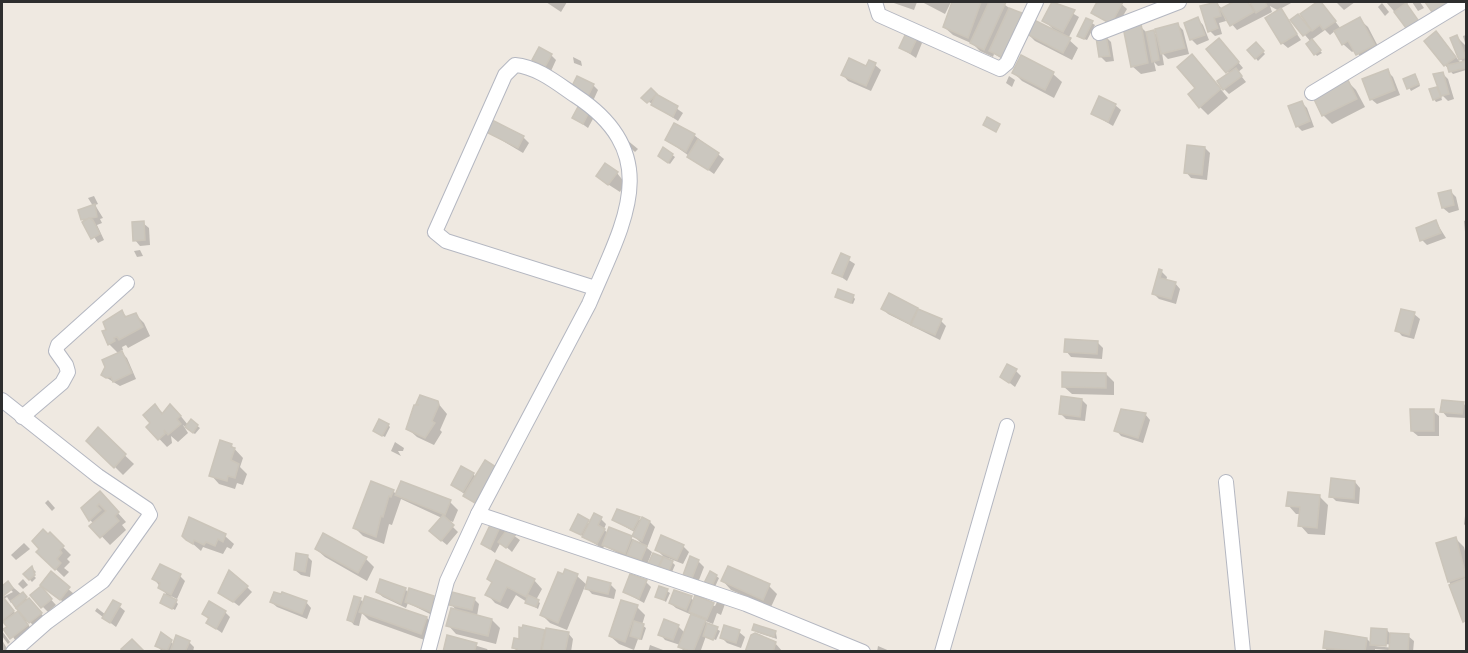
<svg xmlns="http://www.w3.org/2000/svg" width="1468" height="653" font-family="Ubuntu,sans-serif">
	<rect width="100%" height="100%" fill="#efe9e1"/>
	<g fill="#0003" fill-rule="evenodd">
		<path d="M546 2H567L561 12Z"/>
		<path d="M891 2H917L914 10Z"/>
		<path d="M922 2H951L945 14Z"/>
		<path d="M954 2H1001L1031 24 1054 30 1044 20 1053 2 1079 17 1068 39 1078 48 1072 60 1035 41 1026 32 1011 64 994 54 993 57 980 51 973 44 953 35 944 27Z"/>
		<path d="M1099 2H1119L1127 9 1116 28 1093 13Z"/>
		<path d="M1216 2 1222 9 1236 2 1251 4V2H1293L1280 9 1301 40 1288 48 1282 43 1279 11 1270 6 1272 12 1237 30 1223 14 1226 21 1219 23 1222 34 1215 36 1210 31Z"/>
		<path d="M1320 2 1341 29 1359 19 1368 27 1382 54 1366 63 1355 50 1352 52 1343 44 1336 30 1330 35 1325 30 1311 40 1322 53 1317 56 1308 44 1311 42 1292 20 1307 25 1302 14Z"/>
		<path d="M1336 2H1355L1344 10Z"/>
		<path d="M1386 2H1409L1406 5 1422 26 1413 33Z"/>
		<path d="M1412 2H1420L1424 8 1418 11Z"/>
		<path d="M1427 2H1453L1441 19Z"/>
		<path d="M1382 3 1389 12 1385 16 1378 7Z"/>
		<path d="M1198 19 1203 25 1209 40 1197 45 1192 40 1186 24Z"/>
		<path d="M1087 20 1095 25 1087 40 1081 38Z"/>
		<path d="M1178 25 1183 30 1189 54 1168 59 1162 53 1164 65 1158 66 1154 62 1156 71 1141 74 1132 66 1140 26 1147 33 1154 32 1158 37Z"/>
		<path d="M1466 35V70L1453 74 1445 65 1441 38 1463 66 1465 63 1460 59 1457 37 1466 46 1463 36Z"/>
		<path d="M1106 37 1111 42 1114 61 1106 62 1101 57Z"/>
		<path d="M917 38 922 43 916 58 901 48Z"/>
		<path d="M1256 44 1265 54 1258 61 1249 50Z"/>
		<path d="M1224 45 1243 68 1238 72 1246 82 1229 94 1224 89 1230 74 1208 49Z"/>
		<path d="M551 55 556 60 551 71 534 60Z"/>
		<path d="M573 57 581 61 582 66 574 63Z"/>
		<path d="M1022 57 1053 74 1062 82 1054 98 1022 81 1014 73Z"/>
		<path d="M1200 64 1228 98 1208 115 1200 107 1197 88Z"/>
		<path d="M875 65 881 70 871 91 848 81 843 75Z"/>
		<path d="M1387 71 1393 77 1400 95 1377 104 1371 99Z"/>
		<path d="M1442 73 1448 79 1454 99 1448 101 1440 93 1442 100 1436 102 1434 99 1437 88 1442 93Z"/>
		<path d="M1009 76 1015 80 1012 87 1006 83Z"/>
		<path d="M1417 78 1420 86 1411 91 1405 80Z"/>
		<path d="M1348 82 1356 90 1365 107 1332 124 1323 115Z"/>
		<path d="M593 85 598 90 593 101 578 93Z"/>
		<path d="M651 90 683 113 678 121 643 98Z"/>
		<path d="M1301 102 1307 108 1314 127 1302 131 1297 126Z"/>
		<path d="M1115 105 1121 110 1113 126 1093 114Z"/>
		<path d="M580 107 594 117 588 128 574 118Z"/>
		<path d="M674 125 694 135 724 159 714 174 667 140Z"/>
		<path d="M488 132 523 137 529 143 523 153Z"/>
		<path d="M627 140 638 149 635 152 624 142Z"/>
		<path d="M1205 148 1210 153 1207 180 1191 178 1186 172Z"/>
		<path d="M664 149 675 157 670 164 662 158Z"/>
		<path d="M617 173 625 183 620 192 603 181Z"/>
		<path d="M1450 191 1456 197 1459 210 1449 213 1443 208Z"/>
		<path d="M94 196 98 204 95 205 103 218 100 219 102 223 97 225 104 240 98 243 83 220 93 206 88 198Z"/>
		<path d="M1466 220V243L1464 221Z"/>
		<path d="M1436 222 1446 238 1427 245 1422 240Z"/>
		<path d="M143 223 149 228 150 245 140 246 135 240Z"/>
		<path d="M140 250 143 256 137 257 134 251Z"/>
		<path d="M841 255 855 264 847 281 834 272Z"/>
		<path d="M1161 271 1167 277 1166 281 1175 283 1180 289 1176 304 1159 299 1154 294Z"/>
		<path d="M889 295 941 321 946 326 940 340 888 314 882 308Z"/>
		<path d="M837 296H853L855 299 853 304Z"/>
		<path d="M122 312 128 318 136 315 144 323 150 336 128 348 126 345 122 347 123 350 120 351 127 358 136 379 120 386 102 375 119 354 109 344 108 330 113 316Z"/>
		<path d="M1414 314 1420 319 1414 339 1402 336 1397 330Z"/>
		<path d="M1098 343 1103 348 1102 359 1071 357 1066 351Z"/>
		<path d="M1016 371 1021 376 1015 387 1002 377Z"/>
		<path d="M1106 374 1114 382V395L1072 394 1063 386Z"/>
		<path d="M1082 400 1087 405 1085 421 1066 419 1060 413Z"/>
		<path d="M1466 401V418L1447 417 1442 411 1463 403 1466 406Z"/>
		<path d="M437 402 447 414 440 430 442 432 434 445 417 437 408 429 414 407 421 410 417 404Z"/>
		<path d="M155 406 164 414H179L188 425 191 421 200 428 195 434 183 425 188 433 178 442 171 436 172 443 167 447 148 427 153 423Z"/>
		<path d="M1433 411 1439 416V436H1418L1412 431Z"/>
		<path d="M1145 414 1150 420 1143 443 1121 436 1116 430Z"/>
		<path d="M388 425 390 427 385 437 377 433Z"/>
		<path d="M98 430 134 464 123 475 88 440Z"/>
		<path d="M395 442 404 448 403 451H398L401 456 391 451Z"/>
		<path d="M231 445 243 458 240 467 247 474 243 485 237 483 235 489 219 484 211 475Z"/>
		<path d="M496 468 480 508 453 484 473 474 476 477Z"/>
		<path d="M1355 482 1360 488 1359 504 1336 501 1331 496Z"/>
		<path d="M393 491 397 495 450 502 458 510 453 522 445 519 458 532 447 545 436 536 442 518 401 499 392 525 389 524 384 544 363 536 355 528Z"/>
		<path d="M100 493 126 522 122 525 126 530 110 545 92 526 94 524 90 520Z"/>
		<path d="M1319 496 1328 505 1325 535 1308 534 1300 525 1301 514H1296L1288 505Z"/>
		<path d="M48 500 55 508 52 511 45 503Z"/>
		<path d="M1466 508V527L1464 524Z"/>
		<path d="M624 511 642 521 650 522 655 527 647 548 652 552 648 562 650 563 654 555 667 560 656 549 683 546 689 552 683 564 668 558 675 565 672 572 661 567 660 570 648 562 647 565 630 559 604 546 603 549 572 529 601 519 606 524 604 529 608 534 631 538 644 546 634 536 636 533 614 520Z"/>
		<path d="M500 526 520 540 512 552 501 542 495 553 483 544Z"/>
		<path d="M50 534 71 555 67 559 70 562 64 568 69 572 64 577 38 552Z"/>
		<path d="M184 536H225L234 544 231 549 227 547 223 554 203 547 201 551Z"/>
		<path d="M1455 538 1464 547 1466 555V623L1449 581Z"/>
		<path d="M24 543 30 549 16 560 11 555Z"/>
		<path d="M316 549 366 559 374 567 367 581 325 557Z"/>
		<path d="M307 556 312 561 310 577 301 575 295 570Z"/>
		<path d="M698 561 704 567 697 585 689 583Z"/>
		<path d="M32 568 36 572 33 575 36 578 32 582 25 574Z"/>
		<path d="M566 571 577 576 587 585 610 584 616 590 614 599 592 594 585 586 567 630 550 623 542 615Z"/>
		<path d="M51 574 74 594 66 604 48 590Z"/>
		<path d="M180 576 185 581 177 599 171 596 178 604 175 610 161 602 166 594 154 579Z"/>
		<path d="M716 576 719 578 714 589 708 587Z"/>
		<path d="M23 579 28 585 23 589 18 584Z"/>
		<path d="M488 579 534 580 542 589 536 600 540 603 538 609 516 595 508 609 495 603 487 594 493 583Z"/>
		<path d="M723 581 769 586 777 594 771 607 731 590Z"/>
		<path d="M646 582 651 587 644 603 624 592Z"/>
		<path d="M8 583 34 605 48 622 35 627 23 615 32 631 17 643 2 620 3 597 13 592 10 589 2 595V588ZM7 597 11 603 13 602 21 611 16 614 3 600Z"/>
		<path d="M247 587 252 592 239 606 220 592Z"/>
		<path d="M405 589 409 593 433 597 439 603 436 617 408 603 406 608 383 597 377 592Z"/>
		<path d="M667 591 670 593 666 602 657 596Z"/>
		<path d="M46 594 56 605 48 612 32 596Z"/>
		<path d="M282 596 306 602 311 608 307 619 277 607 271 602Z"/>
		<path d="M691 598 694 601 715 606 718 600 725 604 721 615 717 613 713 624 703 620 720 631 716 640 706 636 701 650 705 652H684L680 645 665 640 660 634 678 626 685 633 692 615 676 608 670 603Z"/>
		<path d="M360 599 364 603 427 618 435 626 430 642 369 620 362 613 359 626 354 625 349 619Z"/>
		<path d="M474 599 479 604 477 616 492 620 500 628 496 644 456 634 448 625 457 611 451 604Z"/>
		<path d="M114 602 125 611 116 627 95 611 97 608 106 615Z"/>
		<path d="M637 607 645 615 642 625 646 628 642 640 638 639 634 650 619 644 610 636Z"/>
		<path d="M225 612 230 617 222 633 208 623 209 620 204 614Z"/>
		<path d="M755 626 776 633 777 639 756 632Z"/>
		<path d="M1387 630 1391 635 1408 636 1414 641 1413 652 1375 649V652H1328L1324 647 1367 639 1371 643ZM1375 643 1394 645V648L1375 646Z"/>
		<path d="M2 631 10 642 8 644 2 636Z"/>
		<path d="M544 631 546 633H568L573 639 571 652H518L514 648 520 641Z"/>
		<path d="M739 632 745 637 741 648 727 643 722 638Z"/>
		<path d="M162 634 174 645 189 642 194 647 193 652H163L157 646Z"/>
		<path d="M448 637 487 649 489 652H444Z"/>
		<path d="M2 640 9 652H2Z"/>
		<path d="M775 643 783 652H747Z"/>
		<path d="M650 645 663 650 664 652H648Z"/>
		<path d="M878 646 892 652H877Z"/>
	</g>
	<g fill="#cbc7bf" stroke="#cbc5ba" stroke-width="1.5">
		<path d="M952 2H981L968 38 943 27Z"/>
		<path d="M989 2H1006L984 50 970 43Z"/>
		<path d="M1052 2 1075 10 1063 32 1042 21Z"/>
		<path d="M1097 2H1123L1111 24 1091 13Z"/>
		<path d="M1217 2 1221 16 1214 18 1218 28 1208 32 1200 6Z"/>
		<path d="M1233 2H1248L1254 12 1230 26 1220 9Z"/>
		<path d="M1250 2H1265L1267 6 1256 13Z"/>
		<path d="M1317 2H1321L1336 21 1323 30 1320 25 1312 31 1300 14Z"/>
		<path d="M1425 2H1447L1432 12Z"/>
		<path d="M1406 3 1418 20 1406 28 1394 12Z"/>
		<path d="M1009 8 1022 13 1002 57 989 51Z"/>
		<path d="M1281 8 1297 34 1281 44 1265 18Z"/>
		<path d="M1298 14 1311 30 1303 36 1290 20Z"/>
		<path d="M1198 17 1205 35 1190 40 1184 23Z"/>
		<path d="M1360 17 1375 45 1356 55 1348 41 1342 45 1334 31Z"/>
		<path d="M1086 18 1093 21 1084 39 1077 36Z"/>
		<path d="M1032 19 1071 38 1063 53 1025 33Z"/>
		<path d="M1178 23 1185 48 1161 54 1155 29Z"/>
		<path d="M1141 24 1148 63 1131 67 1123 27Z"/>
		<path d="M1154 30 1159 60 1152 62 1146 32Z"/>
		<path d="M907 31 918 36 910 53 899 48Z"/>
		<path d="M1436 31 1456 57 1444 66 1424 41Z"/>
		<path d="M1106 35 1110 56 1099 57 1096 37Z"/>
		<path d="M1457 35 1466 57 1459 60 1450 38Z"/>
		<path d="M1219 38 1239 62 1226 73 1206 49Z"/>
		<path d="M1312 39 1321 50 1314 55 1306 44Z"/>
		<path d="M1256 42 1264 51 1255 59 1247 50Z"/>
		<path d="M539 47 552 54 545 67 532 60Z"/>
		<path d="M1192 54 1221 89 1199 108 1188 94 1195 88 1177 67Z"/>
		<path d="M1021 55 1054 72 1045 90 1012 73Z"/>
		<path d="M849 58 866 66 869 60 876 63 866 86 841 75Z"/>
		<path d="M1466 61V68L1449 72 1447 65Z"/>
		<path d="M1236 68 1242 76 1223 90 1217 81Z"/>
		<path d="M1388 69 1395 90 1370 100 1362 79Z"/>
		<path d="M1443 72 1449 94 1441 96 1433 74Z"/>
		<path d="M1415 74 1419 84 1407 89 1403 79Z"/>
		<path d="M577 76 594 84 588 96 571 88Z"/>
		<path d="M1348 80 1357 99 1322 116 1313 97Z"/>
		<path d="M1437 87 1441 97 1433 100 1429 89Z"/>
		<path d="M651 88 657 94 647 103 641 98Z"/>
		<path d="M656 94 678 106 673 117 651 105Z"/>
		<path d="M1099 96 1116 104 1108 122 1091 114Z"/>
		<path d="M1302 101 1310 121 1296 127 1288 106Z"/>
		<path d="M579 105 590 110 583 124 572 118Z"/>
		<path d="M987 117 1000 124 996 132 983 125Z"/>
		<path d="M492 120 524 136 518 148 486 132Z"/>
		<path d="M674 123 695 134 686 152 665 140Z"/>
		<path d="M698 139 719 153 708 170 687 157Z"/>
		<path d="M1187 145 1205 147 1202 175 1184 173Z"/>
		<path d="M663 147 673 154 668 163 658 156Z"/>
		<path d="M605 163 618 172 608 185 596 176Z"/>
		<path d="M1451 190 1454 205 1442 208 1438 193Z"/>
		<path d="M95 204 97 217 81 220 78 210Z"/>
		<path d="M89 218 93 220 100 234 91 239 82 222Z"/>
		<path d="M1436 220 1441 233 1420 241 1416 228Z"/>
		<path d="M144 221 145 240 133 241 132 222Z"/>
		<path d="M841 253 850 257 842 277 832 273Z"/>
		<path d="M1159 269 1162 270 1160 278 1176 282 1171 299 1152 294Z"/>
		<path d="M838 289 854 295 851 303 835 297Z"/>
		<path d="M889 293 918 308 910 324 881 309Z"/>
		<path d="M918 309 942 319 935 335 911 325Z"/>
		<path d="M1401 309 1415 312 1409 335 1395 331Z"/>
		<path d="M122 310 125 317 136 313 143 327 119 340 117 337 114 338 115 341 108 345 102 331 106 330 103 322Z"/>
		<path d="M1065 339 1098 341 1097 354 1064 352Z"/>
		<path d="M122 351 132 373 113 382 111 377 106 378 101 375 105 367 102 360Z"/>
		<path d="M1007 364 1017 369 1009 383 1000 377Z"/>
		<path d="M1062 372 1106 373V388L1062 387Z"/>
		<path d="M420 395 438 401 439 405 432 421 435 423 425 438 406 429 414 405H419L416 404Z"/>
		<path d="M1061 396 1082 399 1080 417 1059 414Z"/>
		<path d="M1442 400 1464 402 1462 414 1440 412Z"/>
		<path d="M155 404 162 414 170 404 181 416 177 419 181 424 168 435 164 430 165 434 158 440 146 427 150 423 143 415Z"/>
		<path d="M1121 409 1146 413 1138 438 1114 431Z"/>
		<path d="M1410 409H1434V431H1411Z"/>
		<path d="M191 419 198 425 193 433 185 427Z"/>
		<path d="M379 419 389 424 382 436 373 431Z"/>
		<path d="M98 427 126 454 114 468 86 441Z"/>
		<path d="M220 440 232 444 231 447 235 448 231 460 239 464 235 478 228 476 227 481 209 476Z"/>
		<path d="M485 460 496 467 475 503 463 496Z"/>
		<path d="M461 466 474 473 463 492 451 485Z"/>
		<path d="M1331 478 1355 481 1354 499 1329 497Z"/>
		<path d="M371 481 394 490 391 497 389 496 383 517 381 516 376 537 353 528Z"/>
		<path d="M401 481 451 500 445 515 395 495Z"/>
		<path d="M100 491 119 512 115 516 119 521 100 538 89 526 106 511 99 504 97 506 101 510 89 521 81 508Z"/>
		<path d="M1288 492 1320 495 1317 528 1298 526 1300 507 1286 506Z"/>
		<path d="M617 509 640 517 633 530 612 520Z"/>
		<path d="M594 513 602 517 598 525 605 529 597 544 582 537Z"/>
		<path d="M578 514 589 520 581 535 570 530Z"/>
		<path d="M443 515 454 525 441 541 429 531Z"/>
		<path d="M189 517 226 534 223 542 218 539 215 546 206 542 204 545 194 540 193 544 186 540 182 536Z"/>
		<path d="M642 517 650 521 642 541 632 536Z"/>
		<path d="M492 521 501 525 490 549 481 544Z"/>
		<path d="M609 527 632 536 625 554 602 545Z"/>
		<path d="M508 528 516 534 506 548 498 542Z"/>
		<path d="M43 529 48 534 50 532 64 546 60 550 62 553 57 559 61 563 55 570 36 552 39 549 32 541Z"/>
		<path d="M323 533 367 557 358 573 315 549Z"/>
		<path d="M661 535 684 545 677 560 655 550Z"/>
		<path d="M1456 537 1466 576 1448 582 1436 543Z"/>
		<path d="M633 540 647 546 641 560 627 555Z"/>
		<path d="M296 553 308 555 305 572 294 570Z"/>
		<path d="M653 553 663 557 657 569 648 564Z"/>
		<path d="M690 556 699 560 691 581 682 578Z"/>
		<path d="M664 557 673 561 669 571 659 566Z"/>
		<path d="M496 560 535 579 526 597 507 587 500 602 485 595 492 582 487 579Z"/>
		<path d="M160 564 181 574 171 595 158 588 160 583 152 579Z"/>
		<path d="M32 566 35 575 29 580 23 574Z"/>
		<path d="M728 566 770 584 763 600 721 581Z"/>
		<path d="M565 569 578 574 558 623 540 615 558 572 563 574Z"/>
		<path d="M229 570 248 586 233 602 218 593Z"/>
		<path d="M51 571 70 587 60 600 40 585Z"/>
		<path d="M710 571 717 575 711 588 703 585Z"/>
		<path d="M630 574 647 580 639 599 623 592Z"/>
		<path d="M588 577 611 583 608 594 585 589Z"/>
		<path d="M1466 578V620L1463 622 1449 585Z"/>
		<path d="M380 579 406 588 401 604 376 592Z"/>
		<path d="M8 581 13 588 2 597V586Z"/>
		<path d="M41 586 52 599 41 608 30 595Z"/>
		<path d="M659 586 668 589 664 600 655 597Z"/>
		<path d="M409 588 434 596 431 612 405 602Z"/>
		<path d="M674 590 692 596 686 610 669 603Z"/>
		<path d="M23 592 27 597 16 608 11 601Z"/>
		<path d="M274 592 281 594 282 592 307 601 302 614 270 602Z"/>
		<path d="M452 592 475 598 472 610 449 605Z"/>
		<path d="M164 594 177 600 172 609 160 603Z"/>
		<path d="M528 595 539 600 536 607 525 603Z"/>
		<path d="M695 595 714 603 707 619 689 612Z"/>
		<path d="M354 596 361 598 353 622 347 620Z"/>
		<path d="M365 596 427 617 421 634 359 612Z"/>
		<path d="M3 597 14 611 2 621V598Z"/>
		<path d="M29 598 42 613 29 623 16 608Z"/>
		<path d="M113 600 121 604 110 623 102 618Z"/>
		<path d="M621 600 638 605 625 642 609 636Z"/>
		<path d="M209 601 226 611 216 629 206 623 209 618 202 614Z"/>
		<path d="M451 608 492 619 488 636 446 626Z"/>
		<path d="M18 611 28 625 10 639 3 629 7 627 3 622Z"/>
		<path d="M691 614 706 620 693 652 678 647Z"/>
		<path d="M664 619 679 625 673 640 658 635Z"/>
		<path d="M634 621 644 624 640 639 630 636Z"/>
		<path d="M707 623 718 627 713 640 703 636Z"/>
		<path d="M754 624 776 631 774 637 752 630Z"/>
		<path d="M523 625 545 630 540 652H516L517 649 512 648 514 638 519 639V627L522 628Z"/>
		<path d="M724 625 740 630 736 643 720 638Z"/>
		<path d="M546 628 569 632 565 652 542 650Z"/>
		<path d="M1371 628 1387 629 1386 646 1370 645Z"/>
		<path d="M1325 631 1367 638 1365 652 1323 648Z"/>
		<path d="M161 632 172 640 167 651 155 646Z"/>
		<path d="M755 633 776 642 773 652H745L751 635Z"/>
		<path d="M1390 633 1409 634 1408 652H1389Z"/>
		<path d="M176 635 190 641 185 652H170Z"/>
		<path d="M447 635 477 643 474 652H443Z"/>
		<path d="M132 639 145 652H123L121 649Z"/>
	</g>
	<g fill="none" stroke-linecap="round" stroke-linejoin="round">
		<g stroke="#b4b7c1" stroke-width="16">
			<g id="minor">
				<path d="M875 2 879 15 1000 69 1007 63 1036 2"/>
				<path d="M1099 33 1179 2"/>
				<path d="M1312 93 1463 2"/>
				<path d="M2 400 98 476 147 509 150 515 103 581 47 622 13 652"/>
				<path d="M22 417 62 383 68 372 66 365 56 351 58 345 127 283"/>
				<path d="M1226 482 1243 652"/>
				<path d="M478 514 746 604 863 652"/>
				<path d="M428 652 447 581 478 514 589 304C622 225 667 156 576 96 558 84 538 67 515 65L505 75 435 232 446 241 595 288"/>
				<path d="M942 652 1007 426"/>
			</g>
		</g>
		<use href="#minor" stroke="#fff" stroke-width="14"/>
	</g>
	<rect width="1468" height="653" fill="none" stroke="#2e2e2e" stroke-width="6"/>
</svg>
